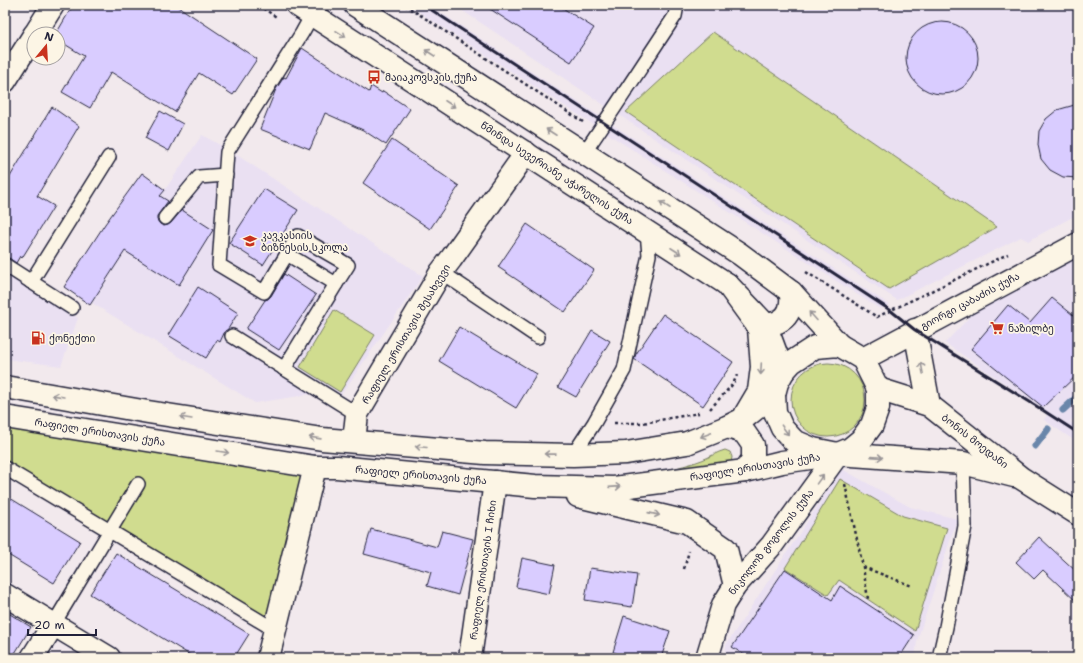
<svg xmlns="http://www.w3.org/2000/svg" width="1083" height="663" font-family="'Shantell Sans','Noto Sans Georgian',sans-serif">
	<rect width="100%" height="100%" fill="#f2e9ed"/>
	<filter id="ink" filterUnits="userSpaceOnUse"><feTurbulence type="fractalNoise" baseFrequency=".025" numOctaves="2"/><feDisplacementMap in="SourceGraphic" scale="8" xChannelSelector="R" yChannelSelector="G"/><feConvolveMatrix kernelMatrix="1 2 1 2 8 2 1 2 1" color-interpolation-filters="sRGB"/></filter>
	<g filter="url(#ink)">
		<g fill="#eae0f2">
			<path d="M408 5H429L890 305 880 309Z"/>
			<path d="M454 5H1078V214L1028 241 1021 237 897 300Z"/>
			<path d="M202 135 229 150 423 276 341 395 312 394 255 403 92 303 154 206Z"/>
			<path d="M1074 258 1078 262V412L1070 422 1078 427V443L1044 420 1048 413 945 343 975 311Z"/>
			<path d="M5 272 78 318 61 366 5 359Z"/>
			<path d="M842 469 910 507 957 519 917 641 915 658H725L726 645Z"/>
		</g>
		<g fill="#d0dc8f" stroke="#797f65">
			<path d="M713 32 997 227 889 289 626 112Z"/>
			<path d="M334 310 375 335 340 392 300 367Z"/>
			<circle cx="828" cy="400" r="37"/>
			<path d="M5 417 315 467 275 630 5 468Z"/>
			<path d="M725 450 730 452 732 457 731 464 665 471C677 467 690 465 702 460 710 457 717 452 725 450Z"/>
			<path d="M840 479 903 516 947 528 915 631 839 580 828 595 785 568Z"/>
		</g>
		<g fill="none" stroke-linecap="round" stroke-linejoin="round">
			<g stroke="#6986aa" stroke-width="7">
				<path d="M1063 410 1078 396"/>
				<path d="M1035 446 1048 429"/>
			</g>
		</g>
		<g fill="#d9ccff" stroke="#22223b">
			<path d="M73 5H176L257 59 233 95 199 73 175 112 111 72 90 108 62 92 84 56 58 40V34H56Z"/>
			<path d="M484 5H558L594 28 571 62Z"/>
			<circle cx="942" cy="58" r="36"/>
			<path d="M302 48 369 92 371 86 382 93 383 91 410 109 386 145 363 130 325 113 310 149 260 129 276 89 284 77 286 78Z"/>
			<path d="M1078 104V178L1063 177 1050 170 1041 159 1038 145 1039 131 1046 119 1057 110Z"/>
			<path d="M52 107 79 126 37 196 54 206 22 258 20 256 16 263 9 258 5 257V185Z"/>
			<path d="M160 111 183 124 169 151 145 138Z"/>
			<path d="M392 140 459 186 430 229 363 183Z"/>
			<path d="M142 173 165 190 160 196 168 201 157 216V220L160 224 164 226 168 225 171 223 182 210 213 230 179 285 125 251 90 305 64 287 105 224Z"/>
			<path d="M264 189 298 210 263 265 229 243Z"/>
			<path d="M527 224 594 270 565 312 498 267Z"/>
			<path d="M284 274 316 295 279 350 246 329 265 300 268 299 271 296Z"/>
			<path d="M198 287 238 313 228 329 225 331 220 342 217 340 206 358 168 335Z"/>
			<path d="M1052 298 1078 319V374L1043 407 971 349 1008 305 1030 323Z"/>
			<path d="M663 314 733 362 703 406 634 359 636 354Z"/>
			<path d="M459 327 537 374 516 408 439 361Z"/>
			<path d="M592 330 610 341 576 397 558 387Z"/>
			<path d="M5 495 80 541 54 583 5 553Z"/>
			<path d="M371 529 437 547 442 531 473 539 458 595 427 586 431 572 364 554Z"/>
			<path d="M1039 537 1078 573V603L1043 570 1034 579 1016 562Z"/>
			<path d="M116 553 249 634 234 658H195L90 594Z"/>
			<path d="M522 558 555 565 549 594 516 587Z"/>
			<path d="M590 568 637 575 632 607 585 600Z"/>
			<path d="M785 569 832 600 840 586 914 635 899 658H749L732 647Z"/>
			<path d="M5 611 31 627 12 658H5Z"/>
			<path d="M624 616 670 631 661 658H631L613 652Z"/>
		</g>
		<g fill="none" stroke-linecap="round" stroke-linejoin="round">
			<g stroke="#22223b" stroke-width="16">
				<g id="service">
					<path d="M584 153C615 108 645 61 675 16L677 5"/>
					<path d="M165 218 199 177 226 175"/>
					<path d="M287 254 298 236 348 265 336 284"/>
					<path d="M5 265 72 308"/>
					<path d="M441 272 538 337"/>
					<path d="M31 282 109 157"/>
					<path d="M232 336 357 414"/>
					<path d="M284 369 336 284 287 254 264 292 219 265 227 152 302 33 312 15"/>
					<path d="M573 455 594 423 624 370 649 255 647 232"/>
					<path d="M5 468 275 630"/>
					<path d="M53 625 138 484"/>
					<path d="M939 658 946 627 965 526 963 463"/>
				</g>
			</g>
			<g stroke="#22223b" stroke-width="25">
				<g id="minor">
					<path d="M35 34 53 5"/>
					<path d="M5 81 34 35"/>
					<path d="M354 441 357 414 441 272 451 259 526 153"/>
					<path d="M5 595 109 658"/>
					<path d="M32 658 53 625"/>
					<path d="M268 658 315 467"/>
					<path d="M470 658 495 482"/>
				</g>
			</g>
			<g stroke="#22223b" stroke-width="25">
				<path id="tertiary" d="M707 658 723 605 735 586 772 545 838 454"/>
			</g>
			<g stroke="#22223b" stroke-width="25">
				<g id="secondary">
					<path d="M297 5 727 284 765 324 783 372"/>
					<path d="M355 5 740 254 791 292 839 345"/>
					<path d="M765 324C769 324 774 324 778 322 791 316 792 304 791 292"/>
					<path d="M915 330 929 405"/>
					<path d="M878 389 929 405 1021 478 1078 514"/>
					<path d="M838 454 963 463 1014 476"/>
				</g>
			</g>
			<g stroke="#22223b" stroke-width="25">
				<g id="primary">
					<path d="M727 284 759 328 762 367 759 391 746 413"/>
					<path d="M863 359 1078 244"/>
					<path d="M5 387 148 412 322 439 485 453 573 455 626 453 687 443 727 427 743 419 774 394"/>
					<path d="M5 417 315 467H337L535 486 614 488 745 471 782 462 838 454 850 449 861 440 872 425 878 408V389L863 359 839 345 815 347 792 362 783 372 777 383 774 394 775 412 782 428 794 441 813 449 838 454"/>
					<path d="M727 427 744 432 753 445V459L745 471"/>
					<path d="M578 496 687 522 726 549 735 586"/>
				</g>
			</g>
			<g stroke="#22223b" stroke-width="2.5" stroke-dasharray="3 3" stroke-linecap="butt">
				<path d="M258 5 278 18"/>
				<path d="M405 5 583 122"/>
				<path d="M806 272 877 317 1008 254"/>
				<path d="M710 409 733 384 737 375"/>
				<path d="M614 423H643L699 413"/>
				<path d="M845 484 863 567 868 599"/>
				<path d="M863 567 912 586"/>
				<path d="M684 569 689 551"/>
			</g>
			<use href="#service" stroke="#fcf5e5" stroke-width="13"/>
			<use href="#minor" stroke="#fcf5e5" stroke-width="22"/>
			<use href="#tertiary" stroke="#fcf5e5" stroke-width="22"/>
			<use href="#secondary" stroke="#fcf5e5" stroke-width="22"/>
			<use href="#primary" stroke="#fcf5e5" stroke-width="22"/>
			<path stroke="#22223b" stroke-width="3" d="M424 5 890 310 915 330 1041 409 1078 433"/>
		</g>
		<defs><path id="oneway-shaft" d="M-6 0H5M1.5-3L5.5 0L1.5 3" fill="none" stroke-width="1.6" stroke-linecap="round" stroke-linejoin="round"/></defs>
		<g stroke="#9a9698">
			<use href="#oneway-shaft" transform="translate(341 34) rotate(33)"/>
			<use href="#oneway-shaft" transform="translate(430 53) rotate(-147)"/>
			<use href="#oneway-shaft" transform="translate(450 104) rotate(33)"/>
			<use href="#oneway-shaft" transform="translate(551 132) rotate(-147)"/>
			<use href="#oneway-shaft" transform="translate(665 205) rotate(-147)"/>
			<use href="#oneway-shaft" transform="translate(676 251) rotate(33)"/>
			<use href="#oneway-shaft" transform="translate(813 316) rotate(-132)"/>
			<use href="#oneway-shaft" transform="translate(922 368) rotate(-101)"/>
			<use href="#oneway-shaft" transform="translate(761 369) rotate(93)"/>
			<use href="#oneway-shaft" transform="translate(58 396) rotate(-170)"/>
			<use href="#oneway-shaft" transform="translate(186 418) rotate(-171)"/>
			<use href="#oneway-shaft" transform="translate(785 430) rotate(53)"/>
			<use href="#oneway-shaft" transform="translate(706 435) rotate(159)"/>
			<use href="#oneway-shaft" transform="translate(315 438) rotate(-172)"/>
			<use href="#oneway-shaft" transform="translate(421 447) rotate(-175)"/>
			<use href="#oneway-shaft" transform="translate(223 452) rotate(9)"/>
			<use href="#oneway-shaft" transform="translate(550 454) rotate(-179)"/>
			<use href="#oneway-shaft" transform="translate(877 457) rotate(4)"/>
			<use href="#oneway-shaft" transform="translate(820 479) rotate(-54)"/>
			<use href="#oneway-shaft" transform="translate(615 487) rotate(-4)"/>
			<use href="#oneway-shaft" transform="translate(654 514) rotate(13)"/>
		</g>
	</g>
	<defs>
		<g id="bus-bare" transform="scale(1.08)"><path d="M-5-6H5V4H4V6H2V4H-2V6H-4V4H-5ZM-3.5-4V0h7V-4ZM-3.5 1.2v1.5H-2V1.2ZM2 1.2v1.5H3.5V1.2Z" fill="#c8321e" stroke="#fcf5e5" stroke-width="2.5" paint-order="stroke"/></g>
		<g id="school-bare" transform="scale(1.08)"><path d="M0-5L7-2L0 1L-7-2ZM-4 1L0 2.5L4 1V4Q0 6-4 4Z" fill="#c8321e" stroke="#fcf5e5" stroke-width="2.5" paint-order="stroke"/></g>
		<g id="supermarket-bare" transform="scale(1.08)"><path d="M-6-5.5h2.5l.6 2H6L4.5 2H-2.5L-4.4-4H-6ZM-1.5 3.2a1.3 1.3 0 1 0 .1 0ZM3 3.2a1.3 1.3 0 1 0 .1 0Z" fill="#c8321e" stroke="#fcf5e5" stroke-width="2.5" paint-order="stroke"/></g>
		<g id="fuel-bare" transform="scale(1.08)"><path d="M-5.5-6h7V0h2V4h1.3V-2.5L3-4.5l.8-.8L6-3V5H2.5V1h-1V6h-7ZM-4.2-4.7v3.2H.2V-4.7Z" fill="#c8321e" stroke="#fcf5e5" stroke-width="2.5" paint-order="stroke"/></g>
	</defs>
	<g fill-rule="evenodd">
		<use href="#bus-bare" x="374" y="77"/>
		<use href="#school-bare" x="250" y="241"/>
		<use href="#supermarket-bare" x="997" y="328"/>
		<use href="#fuel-bare" x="38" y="338"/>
	</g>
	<g text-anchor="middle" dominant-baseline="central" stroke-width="3.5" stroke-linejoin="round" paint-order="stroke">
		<g font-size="10" fill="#22223b" stroke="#fcf5e5" text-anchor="start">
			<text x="385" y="77">მაიაკოვსკის ქუჩა</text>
			<text x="261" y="235">კავკასიის<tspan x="261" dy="12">ბიზნესის სკოლა</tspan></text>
			<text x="1008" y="328">ნაზილბე</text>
			<text x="49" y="338">ქონექთი</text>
		</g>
		<g font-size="10" fill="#22223b" stroke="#fcf5e5">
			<text transform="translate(557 173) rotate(33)">წმინდა სევერიანე აჭარელის ქუჩა</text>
			<text transform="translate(970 301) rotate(-28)">გიორგი ცაბაძის ქუჩა</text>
			<text transform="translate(406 334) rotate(-59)">რაფიელ ერისთავის შესახვევი</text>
			<text transform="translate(100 432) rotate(9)">რაფიელ ერისთავის ქუჩა</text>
			<text transform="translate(975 441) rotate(38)">ბონის მოედანი</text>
			<text transform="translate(755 467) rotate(-9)">რაფიელ ერისთავის ქუჩა</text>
			<text transform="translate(421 475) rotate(5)">რაფიელ ერისთავის ქუჩა</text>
			<text transform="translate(771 542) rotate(-52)">ნიკოლოზ გოგოლის ქუჩა</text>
			<text transform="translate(483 570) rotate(-82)">რაფიელ ერისთავის I ჩიხი</text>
		</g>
	</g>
	<rect width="1083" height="663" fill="none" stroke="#fcf5e5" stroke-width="20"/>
	<rect x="10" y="10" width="1063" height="643" fill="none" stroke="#22223b" stroke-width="1.5" filter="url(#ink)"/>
	<g transform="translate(46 46) rotate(18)"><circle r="19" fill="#fcf5e5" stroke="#a5a1a1"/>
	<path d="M0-3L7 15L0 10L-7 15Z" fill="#c8321e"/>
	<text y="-6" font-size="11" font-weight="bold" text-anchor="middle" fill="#22223b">N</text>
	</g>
	<path d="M28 629v6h68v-6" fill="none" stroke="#22223b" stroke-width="2"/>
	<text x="34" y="629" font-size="12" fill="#22223b" stroke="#fcf5e5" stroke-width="3" paint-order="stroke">20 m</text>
</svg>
